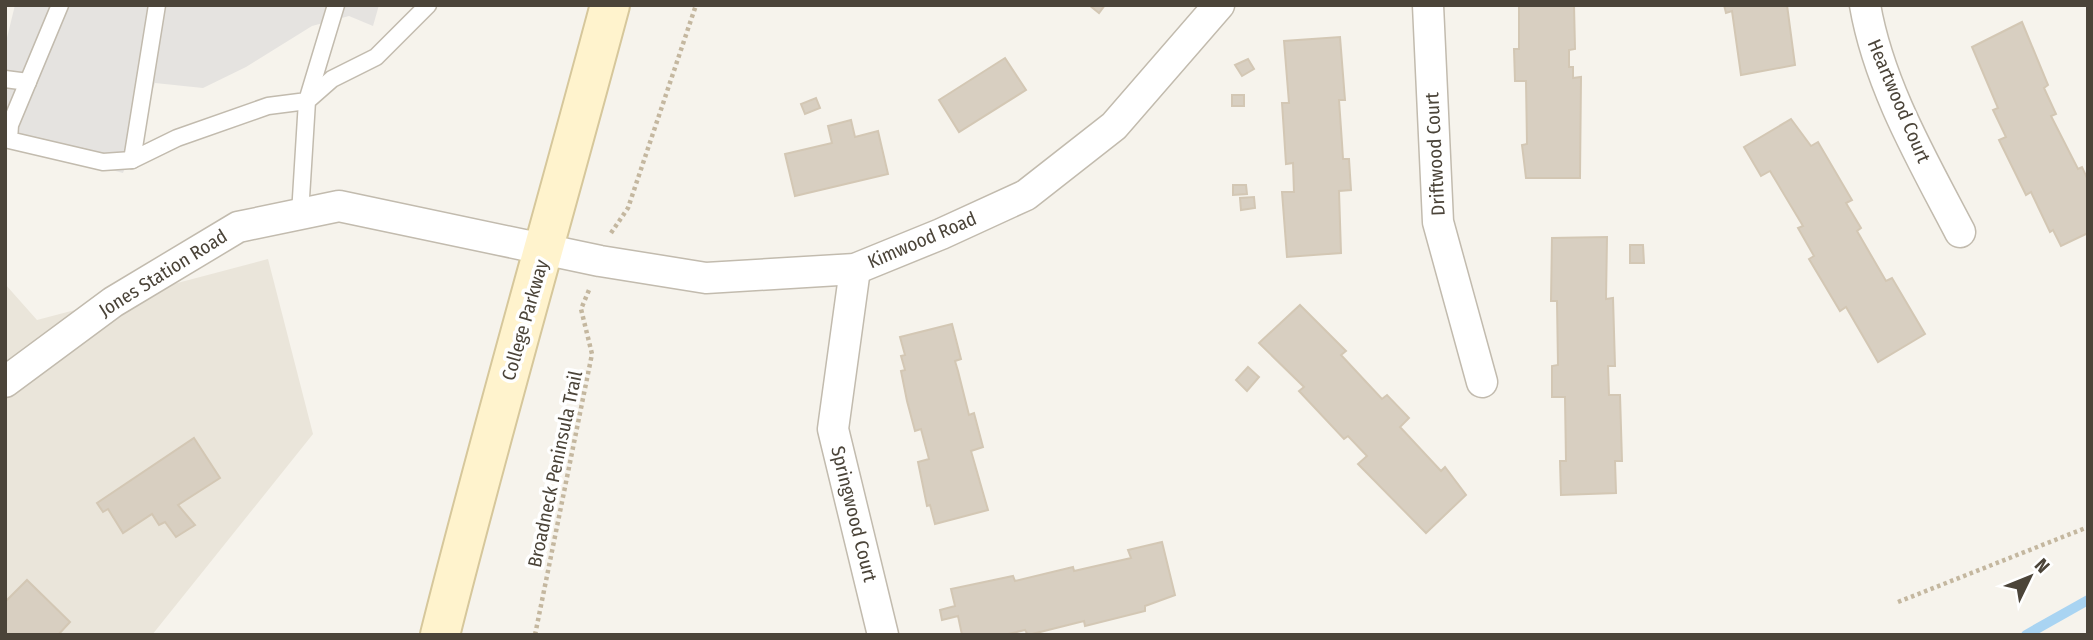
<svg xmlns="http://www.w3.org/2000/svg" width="2093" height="640" font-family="'Fira Sans Condensed',sans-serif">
	<rect width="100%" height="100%" fill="#f6f3ec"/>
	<path fill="#eae5da" d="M268 259 313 434 152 635H5V284L37 320Z"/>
	<path fill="#e5e3e0" d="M15 5H379L373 26 349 16 312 26 246 67 203 88 155 83 123 173 5 142V46Z"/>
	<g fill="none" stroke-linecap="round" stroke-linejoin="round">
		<path stroke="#a9d4f2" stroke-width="10" d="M2026 635 2088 600"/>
	</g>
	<g fill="#d8cfc1" stroke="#d3c7b4" stroke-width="2">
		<path d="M1089 5H1105L1099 13Z"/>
		<path d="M1519 5H1574L1575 49 1569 50V67H1573V78L1581 77 1580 178H1526L1522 145 1527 144 1526 81H1515L1514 49H1519Z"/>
		<path d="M1724 5H1787L1795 65 1741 75 1732 11 1726 13Z"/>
		<path d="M2022 22 2048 85 2044 88 2056 114 2051 116 2078 169 2082 167 2088 180V233L2061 246 2053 230 2050 232 2031 192 2026 195 1999 140 2006 137 1993 110 1998 108 1972 47Z"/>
		<path d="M1340 37 1345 100H1339L1342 143 1343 159H1349L1351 190 1339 191 1341 253 1287 257 1282 192H1294L1293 163 1286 164 1284 133 1282 103H1289L1284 41Z"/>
		<path d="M1005 58 1026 90 959 132 939 100Z"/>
		<path d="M1248 59 1254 69 1242 76 1235 65Z"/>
		<rect x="1232" y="95" width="12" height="11"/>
		<path d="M816 98 820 108 805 114 801 104Z"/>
		<path d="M1791 119 1811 146 1818 142 1852 200 1846 203 1861 228 1857 231 1886 281 1892 278 1925 334 1878 362 1846 307 1840 311 1809 259 1814 256 1798 228 1803 226 1770 171 1761 176 1744 147Z"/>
		<path d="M851 120 855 137 878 131 888 174 795 196 785 154 832 143 828 126Z"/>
		<path d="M1233 185H1246L1247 194 1233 195Z"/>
		<path d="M1254 197 1255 208 1241 210 1240 198Z"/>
		<path d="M1607 237 1606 299 1613 298 1615 366H1608L1609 395H1620L1622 461H1615L1616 493 1561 495 1560 461H1566L1565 397H1552V366L1558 365 1557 301H1551L1552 238Z"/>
		<path d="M1630 245H1643L1644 263H1630Z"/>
		<path d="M1300 305 1346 351 1341 355 1382 399 1387 395 1409 418 1400 427 1441 471 1445 467 1466 495 1426 533 1358 464 1367 456 1348 436 1344 439 1299 391 1304 387 1259 343Z"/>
		<path d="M952 324 961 359 955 361 958 371 969 415 974 413 983 447 971 451 988 510 935 524 930 505 927 506 918 462 929 459 921 429 915 431 907 401 901 371 905 370 901 356 905 355 900 337Z"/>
		<path d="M1248 367 1259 377 1247 391 1236 380Z"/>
		<path d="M194 438 220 478 178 505 195 525 176 537 165 522 159 525 152 514 123 533 108 509 103 512 97 503Z"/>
		<path d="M1162 542 1175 595 1145 606V611L1085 626 1084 621 1028 635 1025 630 1004 635H962L958 616 942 620 940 610 955 606 951 589 1013 576 1015 581 1073 567 1074 571 1131 558 1128 550Z"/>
		<path d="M27 580 70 622 58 635H5V602Z"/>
	</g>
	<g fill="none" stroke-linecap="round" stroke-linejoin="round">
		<g stroke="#c2bbae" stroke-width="19">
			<g id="lane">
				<path d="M60 5 10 125 9 140 103 162 132 160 177 138 268 106 307 101 336 5"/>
				<path d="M5 79 28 82"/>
				<path d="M132 160 157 5"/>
				<path d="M300 214 307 101 332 79 376 57 428 5"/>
			</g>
		</g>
		<g stroke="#c2bbae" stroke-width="33">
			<g id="street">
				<path d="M1428 5 1438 222 1482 382"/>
				<path d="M1865 5C1879 86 1923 161 1960 232"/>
				<path d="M855 269 833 429 883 635"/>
				<path d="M5 382 113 302 238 227 339 206 600 261 706 278 855 269 941 234 1026 195 1114 126 1219 5"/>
			</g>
		</g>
		<g stroke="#d6c79b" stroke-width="42">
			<path id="secondary" d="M440 635C493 424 554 215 610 5"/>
		</g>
		<g stroke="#c4b79f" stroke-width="4.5" stroke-dasharray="3.5 3.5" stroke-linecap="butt">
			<path d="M611 233 628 208 696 5"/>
			<path d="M1898 602 2088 527"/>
			<path d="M535 635 592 354 581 309 589 290"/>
		</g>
		<use href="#lane" stroke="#fff" stroke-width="16"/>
		<use href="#street" stroke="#fff" stroke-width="30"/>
		<use href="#secondary" stroke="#fff3cd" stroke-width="38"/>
	</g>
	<g text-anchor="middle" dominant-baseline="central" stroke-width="7" stroke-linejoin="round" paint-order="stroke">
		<g font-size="19" fill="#4b4439" stroke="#fff">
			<text transform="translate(1899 101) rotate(67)">Heartwood Court</text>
			<text transform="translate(1435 154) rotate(-93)">Driftwood Court</text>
			<text transform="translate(922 240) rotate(-23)">Kimwood Road</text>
			<text transform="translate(163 273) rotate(-32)">Jones Station Road</text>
			<text transform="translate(525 320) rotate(-74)">College Parkway</text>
			<text transform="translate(555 469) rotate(-78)">Broadneck Peninsula Trail</text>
			<text transform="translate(854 514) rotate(76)">Springwood Court</text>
		</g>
	</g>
	<rect width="2093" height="640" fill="none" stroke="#4b4439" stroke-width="14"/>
	<g transform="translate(2030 577) rotate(47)" stroke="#ffffff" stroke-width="5" paint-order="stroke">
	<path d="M0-5L12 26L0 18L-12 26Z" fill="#4b4439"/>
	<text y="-10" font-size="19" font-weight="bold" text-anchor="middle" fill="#4b4439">N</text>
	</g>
</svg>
